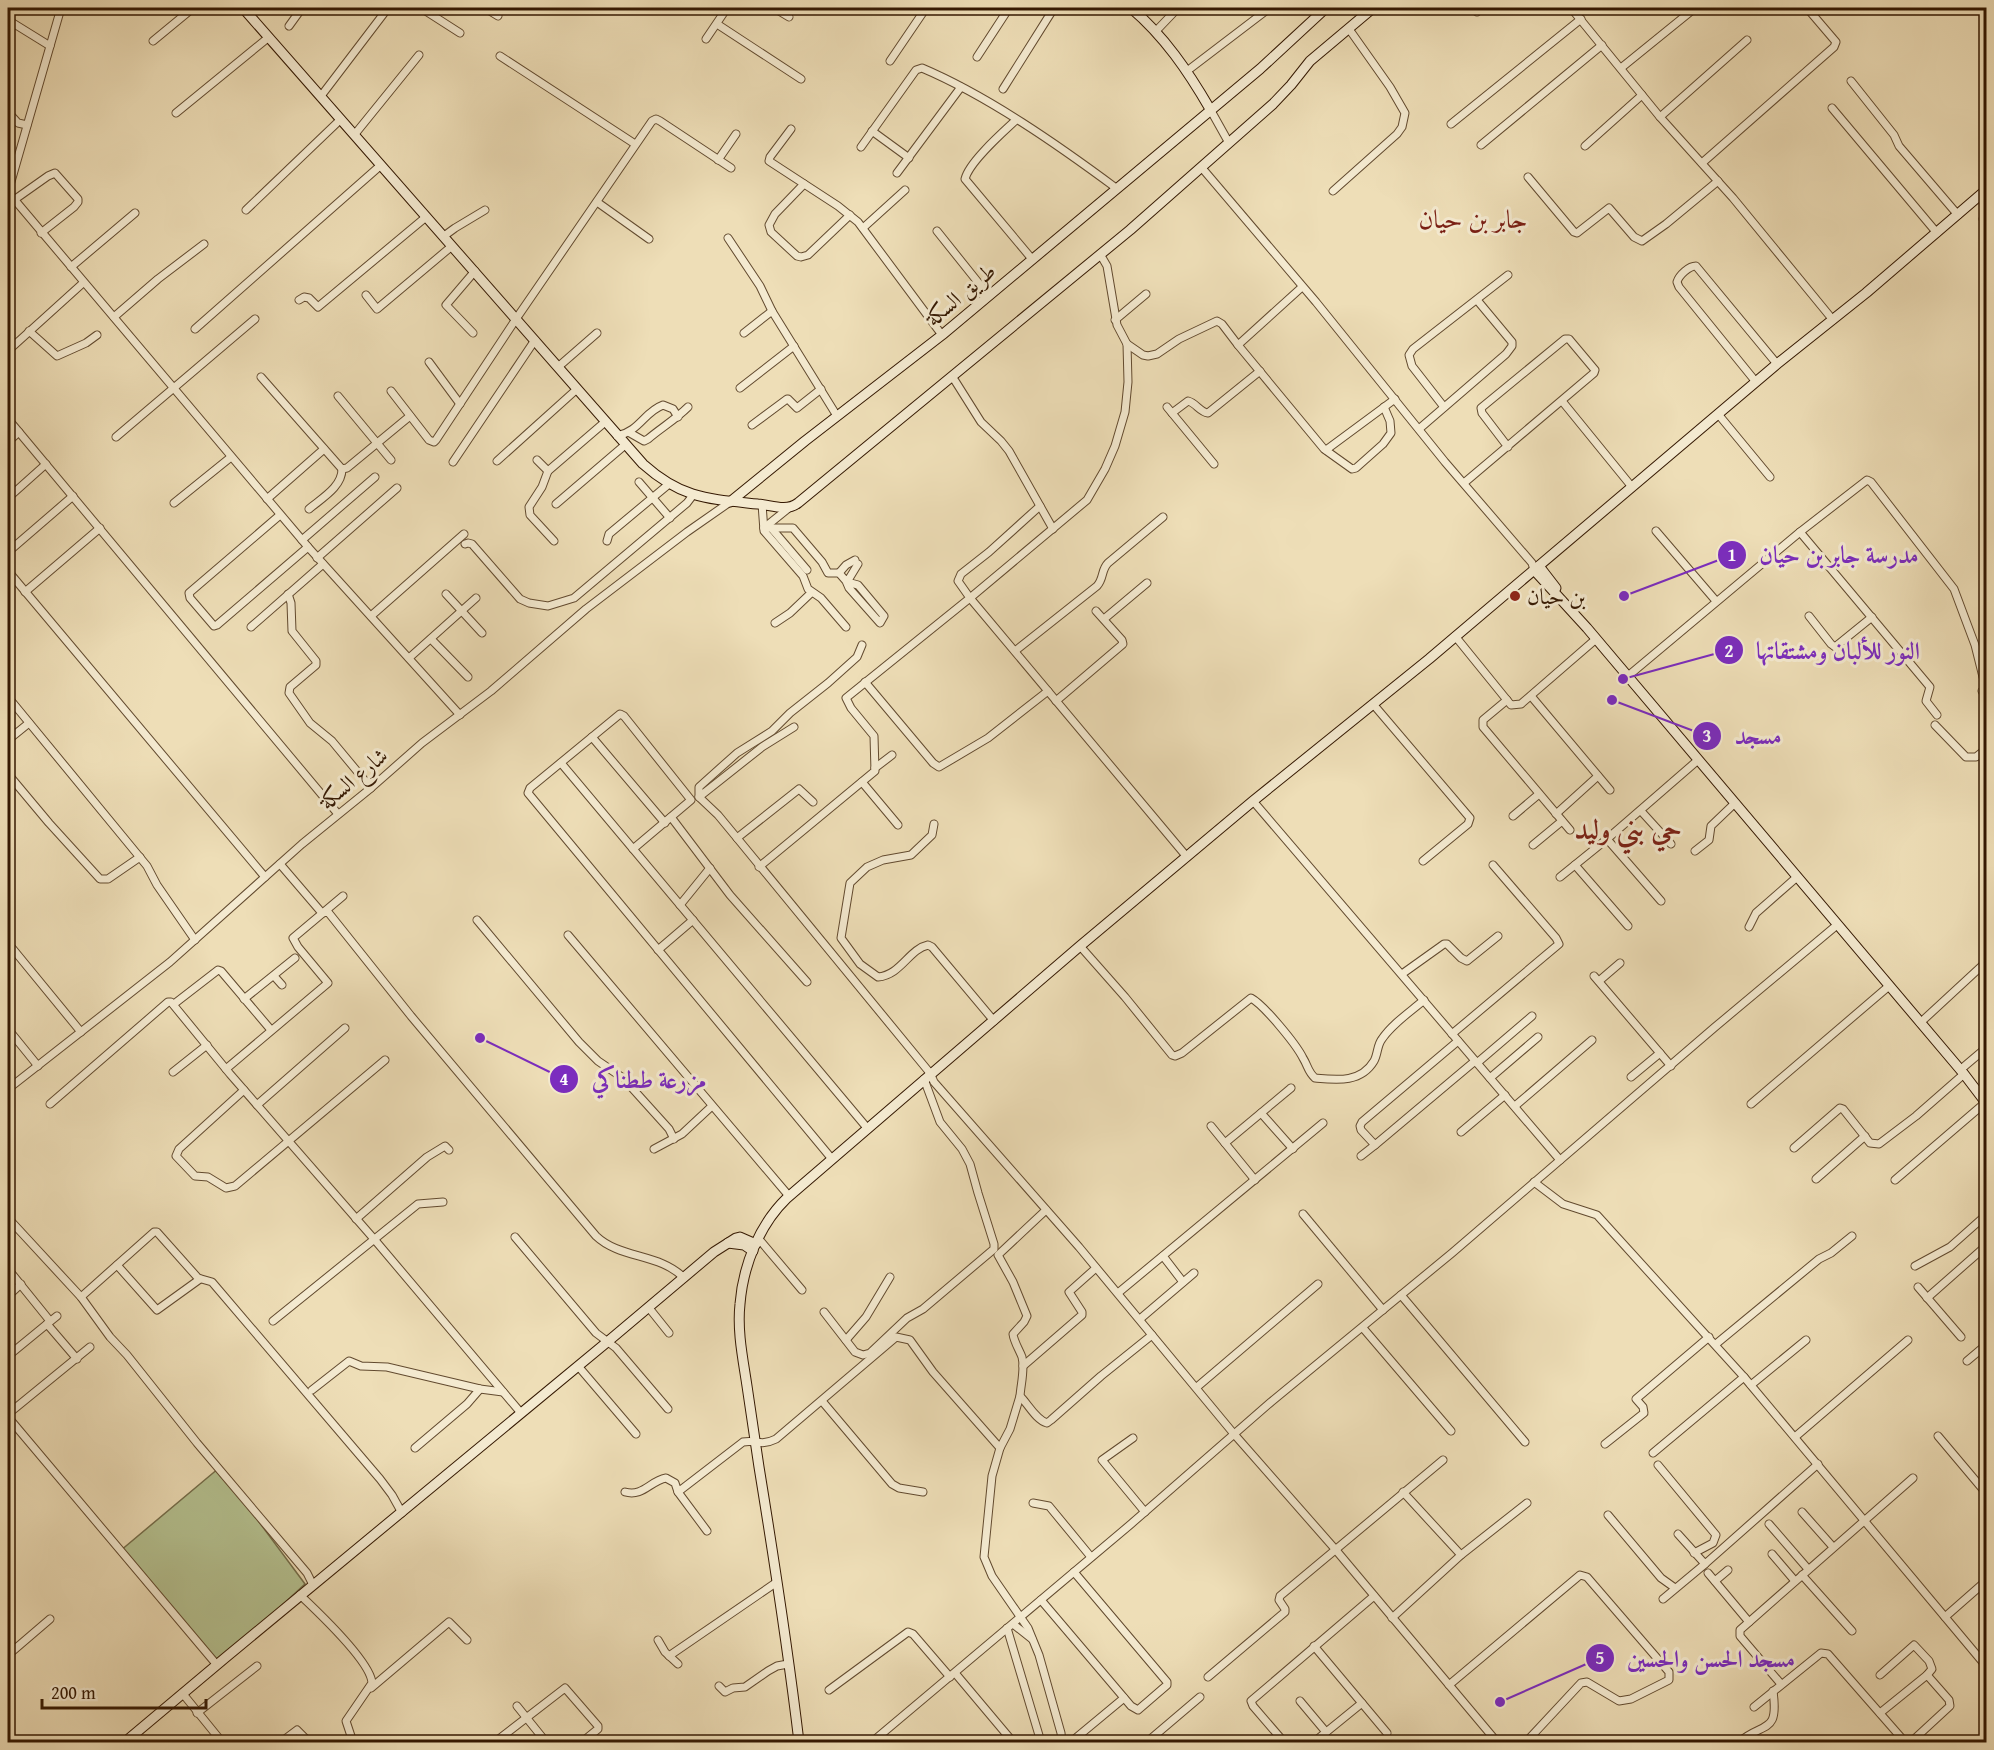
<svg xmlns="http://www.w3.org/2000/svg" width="1994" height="1750" font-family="'Gentium Book Plus',Amiri,serif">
	<rect width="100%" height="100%" fill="#eedeb7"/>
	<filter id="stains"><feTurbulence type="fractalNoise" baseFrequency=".00333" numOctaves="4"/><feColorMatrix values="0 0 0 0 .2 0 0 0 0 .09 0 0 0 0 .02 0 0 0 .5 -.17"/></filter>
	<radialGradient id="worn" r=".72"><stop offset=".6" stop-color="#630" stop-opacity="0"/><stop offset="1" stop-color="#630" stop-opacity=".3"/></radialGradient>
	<path fill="#b5c291" stroke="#746d4a" stroke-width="1.5" d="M219 1468 305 1584 217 1665 120 1551Z"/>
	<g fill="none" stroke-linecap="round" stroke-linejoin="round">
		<g stroke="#624a2f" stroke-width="9">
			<g id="street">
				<path d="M421 8 460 33"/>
				<path d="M485 8 498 16"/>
				<path d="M774 8 789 17"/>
				<path d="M1473 8 1477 12"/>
				<path d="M1571 8 1660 117 1733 198 1833 320"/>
				<path d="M1873 8 1877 10 1886 8"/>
				<path d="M533 9 534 8"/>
				<path d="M8 20 50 46"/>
				<path d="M717 24 801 79"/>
				<path d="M289 26 302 8"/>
				<path d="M1156 31 1178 8"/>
				<path d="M706 39 727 8"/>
				<path d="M153 41 193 8"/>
				<path d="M500 56 635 144"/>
				<path d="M977 57 1009 8"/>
				<path d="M890 61 926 8"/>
				<path d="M1621 68 1695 8"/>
				<path d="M1187 71 1267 10"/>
				<path d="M1851 81 1894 135 1899 146 1958 215"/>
				<path d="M1003 89 1054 8"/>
				<path d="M321 96 388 8"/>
				<path d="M1832 108 1937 233"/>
				<path d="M1210 109 1229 143"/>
				<path d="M8 112 18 123 27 125"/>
				<path d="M176 113 269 37"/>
				<path d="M1660 117 1747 40"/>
				<path d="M1016 120C1002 133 969 162 965 179L1032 259"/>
				<path d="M1451 124 1581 19"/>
				<path d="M791 129 770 157 769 161 838 206 858 222 942 335"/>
				<path d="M872 131 909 158"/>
				<path d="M355 134 419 55"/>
				<path d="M1481 145 1602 45"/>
				<path d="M1585 146 1642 95"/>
				<path d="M861 147 916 70 922 68C988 96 1058 145 1116 188"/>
				<path d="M718 160 736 134"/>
				<path d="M1702 163 1834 47 1836 42 1807 8"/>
				<path d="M1202 168 1316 302 1445 462 1532 563 1534 570"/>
				<path d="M897 173 961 87"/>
				<path d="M1528 177 1574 232 1577 233 1609 208 1634 237 1642 241 1666 224 1718 181"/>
				<path d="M804 184 775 214 769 225 771 232 797 256 801 257 808 255 850 215"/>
				<path d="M1333 191 1397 134 1402 127 1405 113 1390 87 1349 29"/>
				<path d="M8 192 308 547 460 715"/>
				<path d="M8 192 61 8"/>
				<path d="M14 200 48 176 55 173 78 199V202L74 207 41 233"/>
				<path d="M597 202 649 239"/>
				<path d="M246 210 341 119"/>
				<path d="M1983 219 1986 216"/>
				<path d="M863 228 905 190"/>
				<path d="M937 231 989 296"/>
				<path d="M444 236 455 228 485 210"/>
				<path d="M728 238 760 286 772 311 837 416"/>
				<path d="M1100 254 1107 266 1117 325 1127 344 1128 382 1125 412 1115 446 1105 469 1087 500 970 598 1187 857"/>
				<path d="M71 267 135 213"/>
				<path d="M366 295 377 309 452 246"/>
				<path d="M299 300 304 297 309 298 318 307 426 217"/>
				<path d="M114 317 158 279 204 244"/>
				<path d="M1115 320 1146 294"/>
				<path d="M195 329 381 165"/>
				<path d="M29 331 57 356 86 343 97 335"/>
				<path d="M473 333 446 305 475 271"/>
				<path d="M744 333 772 311"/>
				<path d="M1127 344 1143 355 1148 356 1157 354 1179 339 1217 321 1222 324 1238 345 1302 287"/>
				<path d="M1238 345 1324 449 1352 469 1356 468 1383 444 1391 433 1390 421 1384 407"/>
				<path d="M10 349 83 283"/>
				<path d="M429 362 460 404"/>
				<path d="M558 367 597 333"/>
				<path d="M952 376 981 422 1001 441 1009 451 1053 529"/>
				<path d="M261 377 342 469 347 468 410 416"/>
				<path d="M1756 382 1679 287 1677 282C1679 275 1689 266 1696 266L1777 364"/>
				<path d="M740 388 794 346"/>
				<path d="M391 391 429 440 434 442 436 440 516 319 652 121 656 119 660 121 731 168"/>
				<path d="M338 396 391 460"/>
				<path d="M1562 401 1632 487"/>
				<path d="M1167 407 1214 464"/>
				<path d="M1444 407 1412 366 1409 355 1413 349 1508 275"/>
				<path d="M1172 413 1188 401C1196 403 1200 412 1208 413L1260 371"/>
				<path d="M1718 414 1770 477"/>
				<path d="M8 419 338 814"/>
				<path d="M752 425 787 399H788L797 408 821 389"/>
				<path d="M1419 429 1506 354 1512 346V342L1477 300"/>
				<path d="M630 433 644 441 648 439C661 428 676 419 688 407"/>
				<path d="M617 436C640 431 644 412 663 405L673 409 678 417"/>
				<path d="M116 437 255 319"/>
				<path d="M8 442 19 432"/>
				<path d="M1326 450 1395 399"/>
				<path d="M537 460 548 471"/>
				<path d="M497 461 577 389"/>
				<path d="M453 462 535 340"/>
				<path d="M639 482 670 518"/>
				<path d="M1464 483 1594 373 1595 370 1569 339H1565L1481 408 1482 413 1508 447"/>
				<path d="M8 498 46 464"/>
				<path d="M267 499 324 449"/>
				<path d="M174 503 231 457"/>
				<path d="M556 504 625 445"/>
				<path d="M762 504 764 531 803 576 808 589 821 598 846 627"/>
				<path d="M309 509C322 498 342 487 342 469"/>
				<path d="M280 515 189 593 190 598 214 626 217 625 308 547"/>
				<path d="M764 528H793L822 562 828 573H839L846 581 849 588 880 623 884 616 858 585 847 582 858 564"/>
				<path d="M764 528 790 507"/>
				<path d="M772 529 807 570"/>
				<path d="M1656 531 1716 601"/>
				<path d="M1800 532 1930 687 1926 701 1937 715"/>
				<path d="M302 540 375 477"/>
				<path d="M554 541 530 515 529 507 542 487 548 471 605 422"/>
				<path d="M607 541 609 534 669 484"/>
				<path d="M465 544 468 543 472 544 520 599 529 603 548 606 574 598 687 503 693 495"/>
				<path d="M8 552 73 496"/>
				<path d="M317 558 397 488"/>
				<path d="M8 571 265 877"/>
				<path d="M839 573 846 565 855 560"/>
				<path d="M25 592 100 528"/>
				<path d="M288 594 291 603 292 631 316 661V665L290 687 289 693 310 723 332 741 371 788"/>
				<path d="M446 594 482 633"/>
				<path d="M371 616 464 534"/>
				<path d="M1809 616 1831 644 1835 647 1872 617"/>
				<path d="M1104 619 1147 583"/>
				<path d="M775 623 790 613 811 593"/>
				<path d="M251 627 323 564"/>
				<path d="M1455 636 1511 705 1521 704 1596 639"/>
				<path d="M431 639 468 677"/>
				<path d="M862 645 857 657 828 683 790 713 772 731 737 753 699 787V797L718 815 737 838 930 1073 934 1082 1079 1247 1234 1434 1335 1549 1497 1742"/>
				<path d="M1015 651 1097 586C1104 578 1101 570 1108 563L1163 517"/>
				<path d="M409 658 476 598"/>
				<path d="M1628 676 1800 532 1867 480 1871 482 1954 589 1975 645 1983 677 1986 681"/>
				<path d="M865 682 933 763 939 767 988 738 1048 691"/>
				<path d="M1982 691 1986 697"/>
				<path d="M1531 696 1610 790"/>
				<path d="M8 697 147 866 157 885 195 940"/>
				<path d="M1507 700 1483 720V727L1570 830"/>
				<path d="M1056 701 1123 644 1122 640 1096 611"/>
				<path d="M1373 704 1470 818 1468 824 1423 861"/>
				<path d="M1935 725 1966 757H1976L1986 749"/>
				<path d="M592 737 665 823"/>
				<path d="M8 740 29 723"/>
				<path d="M561 763 868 1129"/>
				<path d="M875 768 892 755"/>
				<path d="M8 774 49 823 100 879H108L140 857"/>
				<path d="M862 782 898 825"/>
				<path d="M699 797 762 747 794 727"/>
				<path d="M1253 801 1560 1160"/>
				<path d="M1641 811 1671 844"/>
				<path d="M1556 814 1598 776"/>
				<path d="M1513 816 1539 794"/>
				<path d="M671 817 730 895 807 982"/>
				<path d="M934 824 932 835 911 855 883 860 867 867 850 883 841 938 860 964 878 977C901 975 909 949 928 945L932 947 994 1021"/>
				<path d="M737 838 799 789 813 802"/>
				<path d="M1607 839 1661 901"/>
				<path d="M1533 845 1562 821"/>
				<path d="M633 849 691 800 624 716 620 714 530 788 528 793 832 1159"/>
				<path d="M1695 851 1709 840 1711 826 1735 803"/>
				<path d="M280 864 322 913 328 912 411 1016 596 1236C620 1259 660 1253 684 1278"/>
				<path d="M1575 865 1628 926"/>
				<path d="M759 867 875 771 874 736 851 708 846 698 970 598 958 581 961 574 989 552 1040 506"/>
				<path d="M1560 877 1607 839 1698 760"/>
				<path d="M680 905 710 868"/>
				<path d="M477 920 579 1042 598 1061 623 1078 669 1129 674 1139"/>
				<path d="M1749 927 1756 913 1797 877"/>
				<path d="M568 935 789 1196"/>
				<path d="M8 943 81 1032"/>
				<path d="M1080 946 1125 997 1172 1055 1175 1056 1182 1053 1251 998C1264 1005 1296 1044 1303 1058 1308 1066 1308 1072 1315 1078 1337 1080 1361 1083 1374 1061 1378 1054 1377 1045 1382 1039 1392 1024 1410 1012 1424 1000"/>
				<path d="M658 950 693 920"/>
				<path d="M1402 974 1444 944H1447L1461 958 1467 961 1498 936"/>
				<path d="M274 976 282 985"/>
				<path d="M1594 976 1671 1066"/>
				<path d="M1599 981 1620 963"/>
				<path d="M244 999 295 958"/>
				<path d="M174 1004 218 970 221 971 271 1030"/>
				<path d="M1920 1023 1986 962"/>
				<path d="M8 1029 38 1066"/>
				<path d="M1452 1034 1559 944 1556 938 1493 865"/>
				<path d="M1458 1041 1362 1122 1360 1126 1361 1130 1375 1145 1475 1061"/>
				<path d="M1477 1063 1532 1016"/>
				<path d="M226 1069 328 983 298 947 293 938 343 896"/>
				<path d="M1960 1070 1986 1048"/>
				<path d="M173 1072 207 1045"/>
				<path d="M1631 1077 1660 1053"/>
				<path d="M1490 1078 1538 1037"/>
				<path d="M8 1089 170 962 302 844 371 788 422 743 491 691 586 609 687 532 730 502"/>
				<path d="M244 1090 179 1149 176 1156 195 1176 208 1177 226 1188 235 1186 385 1060"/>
				<path d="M1978 1093 1986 1086"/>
				<path d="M50 1104 168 1002H171L230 1074 374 1239 521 1413"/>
				<path d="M1751 1104 1889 986"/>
				<path d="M257 1105 345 1028"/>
				<path d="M1515 1106 1592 1040"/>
				<path d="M1261 1113 1293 1149"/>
				<path d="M1211 1126 1255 1180"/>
				<path d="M1461 1132 1505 1095"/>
				<path d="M1225 1143 1291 1088"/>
				<path d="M1794 1148 1840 1108 1843 1109 1870 1143 1879 1144 1916 1116 1964 1074"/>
				<path d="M654 1149 682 1134 712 1106"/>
				<path d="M1361 1156 1375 1145"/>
				<path d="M1816 1179 1865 1136"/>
				<path d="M1895 1180 1986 1102"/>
				<path d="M1534 1182 1563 1204 1597 1215 1744 1377 1986 1666"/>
				<path d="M1046 1210 998 1255 1013 1282 1027 1316 1024 1322 1013 1334C1014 1342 1019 1349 1022 1357 1025 1369 1021 1383 1020 1396 1028 1404 1036 1420 1047 1423L1051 1420 1101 1376 1152 1335"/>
				<path d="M1303 1214 1383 1310"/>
				<path d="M8 1218 81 1297 110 1337 127 1355 197 1443 307 1573 313 1585"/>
				<path d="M356 1219 427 1157 445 1146 449 1150"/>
				<path d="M515 1237 596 1333 616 1348 668 1409"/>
				<path d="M758 1238 802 1290"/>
				<path d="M1163 1256 1183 1282"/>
				<path d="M117 1265 157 1310 200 1279"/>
				<path d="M1915 1266 1950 1247 1986 1215"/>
				<path d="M8 1269 50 1321"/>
				<path d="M1918 1287 1961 1337"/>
				<path d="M1118 1293 1323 1123"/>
				<path d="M1401 1295 1525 1442"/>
				<path d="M8 1296 21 1284"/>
				<path d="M81 1297 154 1232H157L198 1278 212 1282 380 1479 392 1495 402 1513"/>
				<path d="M1927 1298 1986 1246"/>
				<path d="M649 1308 669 1333"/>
				<path d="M824 1312 855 1352 863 1355 870 1353 907 1318 923 1309 994 1249V1244L978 1193 970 1164 962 1149 940 1122 924 1079"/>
				<path d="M1140 1319 1194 1273"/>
				<path d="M273 1321 418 1204 443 1202"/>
				<path d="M47 1324 57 1316"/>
				<path d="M1363 1328 1451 1431"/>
				<path d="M846 1340 866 1317 890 1277"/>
				<path d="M1716 1344 1819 1259 1831 1253 1852 1236"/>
				<path d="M8 1356 47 1324 77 1359"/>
				<path d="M1967 1361 1986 1345"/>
				<path d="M578 1366 636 1434"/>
				<path d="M1023 1366 1082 1315V1312L1069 1292 1096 1268"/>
				<path d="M1751 1385 1806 1340"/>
				<path d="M1197 1387 1318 1284"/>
				<path d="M312 1390 349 1361 361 1366 387 1367 480 1389 503 1392"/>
				<path d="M822 1401 892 1484 899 1488 923 1492"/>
				<path d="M8 1414 90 1347"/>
				<path d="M8 1417 217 1665"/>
				<path d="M1938 1436 1986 1493"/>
				<path d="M1795 1437 1908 1340"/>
				<path d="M1133 1438 1102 1460 1145 1512"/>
				<path d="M1605 1444 1644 1413 1643 1407 1636 1399 1709 1337"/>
				<path d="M415 1448 467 1404 480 1389"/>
				<path d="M1000 1448 992 1476 984 1557 992 1576 1028 1628 1039 1655 1061 1733 1062 1742"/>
				<path d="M1653 1453 1744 1377"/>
				<path d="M1658 1465 1716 1535 1713 1543 1694 1553"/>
				<path d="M625 1492C643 1497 650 1481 666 1478L675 1483 678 1492 743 1442C757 1439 759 1447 776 1439L896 1337 910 1340 933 1372 1000 1448 1010 1429 1020 1396"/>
				<path d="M678 1492 707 1531"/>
				<path d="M1403 1492 1461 1555"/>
				<path d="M1033 1503 1049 1506 1091 1557"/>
				<path d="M1802 1512 1833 1547"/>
				<path d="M1608 1515 1661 1578 1675 1588"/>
				<path d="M1769 1524 1808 1569"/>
				<path d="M1678 1534 1705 1564 1818 1464"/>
				<path d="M1772 1554 1795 1581"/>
				<path d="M1708 1573 1749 1622"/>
				<path d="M1802 1575 1852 1631"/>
				<path d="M1715 1581 1728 1570"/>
				<path d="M300 1595C317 1611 371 1662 372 1683L346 1721 353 1742"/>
				<path d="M1663 1599 1705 1564"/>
				<path d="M1041 1600 1131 1706 1138 1710 1167 1685V1682L1074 1572"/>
				<path d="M1945 1617 1986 1581"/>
				<path d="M1392 1618 1461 1555 1527 1503"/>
				<path d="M1013 1624 1032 1639"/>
				<path d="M1007 1628 1041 1742"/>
				<path d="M658 1640 665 1652 678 1664"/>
				<path d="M1314 1646 1387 1733"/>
				<path d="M8 1655 50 1619"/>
				<path d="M669 1656 777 1582"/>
				<path d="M955 1673 1013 1742"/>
				<path d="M1880 1675 1914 1645 1929 1661 1932 1669 1927 1675"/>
				<path d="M1208 1677 1285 1612V1609L1279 1600 1280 1596 1443 1460"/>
				<path d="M1781 1684 1740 1636V1630L1913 1478"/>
				<path d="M1449 1685 1580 1575 1587 1577 1669 1672V1680L1631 1699 1619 1701 1587 1682 1581 1683 1526 1742"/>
				<path d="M719 1686 725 1692 733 1688 745 1687 768 1671 777 1666 788 1664"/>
				<path d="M371 1688 449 1622 467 1640"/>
				<path d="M829 1690 908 1632 913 1634 950 1677"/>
				<path d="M183 1694 222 1742"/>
				<path d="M1300 1701 1326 1732"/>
				<path d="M517 1706 546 1742"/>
				<path d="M1754 1707 1821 1653 1828 1654 1905 1742"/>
				<path d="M197 1713 257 1666"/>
				<path d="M1880 1713 1927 1675 1949 1700 1950 1706 1911 1742"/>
				<path d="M281 1742 297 1730 309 1742"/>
				<path d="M495 1742 565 1688 598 1726V1729L582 1742"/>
				<path d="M872 1742 1131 1524 1271 1402 1452 1253 1715 1027 1837 925"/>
				<path d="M1071 1742 1124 1698"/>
				<path d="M1147 1742 1200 1697"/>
				<path d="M1284 1742 1253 1706 1251 1701 1374 1596"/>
				<path d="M1314 1742 1362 1703"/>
				<path d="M1739 1742C1764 1721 1779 1735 1773 1691"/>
			</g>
		</g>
		<g stroke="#341802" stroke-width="11">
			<g id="secondary">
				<path d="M243 8 643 464C682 499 709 499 758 504 771 505 786 512 798 503L1130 230 1273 104 1291 85 1310 61 1373 8"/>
				<path d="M1131 8C1164 36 1188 71 1210 109"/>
				<path d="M730 502 805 441 942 335 1260 69 1326 8"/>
				<path d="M1539 566 1556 588"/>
				<path d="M1534 570 1587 628 1964 1074 1986 1103"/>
				<path d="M728 1243 744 1245 753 1251"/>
				<path d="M125 1742 225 1658 612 1338 714 1252 736 1238 740 1237 756 1244"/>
				<path d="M799 1742C788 1650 774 1559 759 1467 755 1440 751 1413 747 1386 743 1359 737 1331 740 1304 743 1266 759 1225 787 1198L1080 946 1253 801 1429 659 1777 364 1866 293 1986 190"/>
			</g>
		</g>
		<use href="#street" stroke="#f4ead0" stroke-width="7"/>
		<use href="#secondary" stroke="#f4ead0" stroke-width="9"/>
	</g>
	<circle fill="#8f2418" stroke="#f4ead0" stroke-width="2" cx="1515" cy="596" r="6"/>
	<g text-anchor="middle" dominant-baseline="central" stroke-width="6" stroke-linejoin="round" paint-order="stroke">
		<g font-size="22" fill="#341802" stroke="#f4ead0">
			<text transform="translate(960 294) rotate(-40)">طريق السكة</text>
			<text transform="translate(353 778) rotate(-40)">شارع السكة</text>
		</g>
		<g font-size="22" fill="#341802" stroke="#f4ead0" text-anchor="start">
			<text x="1527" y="596">بن حيان</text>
		</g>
		<g font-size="26" fill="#7a1f14" stroke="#f4ead0">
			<text x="1473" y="218">جابر بن حيان</text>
		</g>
		<g font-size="28" font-weight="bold" fill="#7a1f14" stroke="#f4ead0">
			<text x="1628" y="828">حي بني وليد</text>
		</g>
	</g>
	<path fill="none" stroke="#7b2cbf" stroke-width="2" d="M1624 596L1732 555M1623 679L1729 650M1612 700L1707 736M480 1038L564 1079M1500 1702L1600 1658"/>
	<g fill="#7b2cbf" stroke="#f4ead0" stroke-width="2">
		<circle cx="1624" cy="596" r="6"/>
		<circle cx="1623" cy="679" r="6"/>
		<circle cx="1612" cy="700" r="6"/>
		<circle cx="480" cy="1038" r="6"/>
		<circle cx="1500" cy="1702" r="6"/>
		<circle cx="1732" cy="555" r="15"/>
		<circle cx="1729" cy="650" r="15"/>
		<circle cx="1707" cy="736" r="15"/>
		<circle cx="564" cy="1079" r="15"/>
		<circle cx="1600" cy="1658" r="15"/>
	</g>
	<g font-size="18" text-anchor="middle" font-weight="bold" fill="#fff">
		<text x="1732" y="561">1</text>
		<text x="1729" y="657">2</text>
		<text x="1707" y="742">3</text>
		<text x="564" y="1085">4</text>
		<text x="1600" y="1664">5</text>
	</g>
	<g font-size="24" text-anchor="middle" font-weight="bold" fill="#7b2cbf" stroke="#f4ead0" stroke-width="6" stroke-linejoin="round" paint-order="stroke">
		<text x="1839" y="563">مدرسة جابر بن حيان</text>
		<text x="1838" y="659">النور للألبان ومشتقاتها</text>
		<text x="1758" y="744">مسجد</text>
		<text x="649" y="1088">مزرعة ططناكي</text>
		<text x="1711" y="1667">مسجد الحسن والحسين</text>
	</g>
	<rect width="1994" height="1750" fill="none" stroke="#eedeb7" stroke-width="30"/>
	<rect x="9" y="9" width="1976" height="1732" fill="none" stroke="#341802" stroke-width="3"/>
	<rect x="15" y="15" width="1964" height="1720" fill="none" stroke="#341802" stroke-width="1.5"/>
	<path d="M42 1699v9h164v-9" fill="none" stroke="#341802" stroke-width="3"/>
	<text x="51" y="1699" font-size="18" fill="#341802" stroke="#f4ead0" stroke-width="4.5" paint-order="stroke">200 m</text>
	<rect width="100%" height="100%" filter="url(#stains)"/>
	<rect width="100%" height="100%" fill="url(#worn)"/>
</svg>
